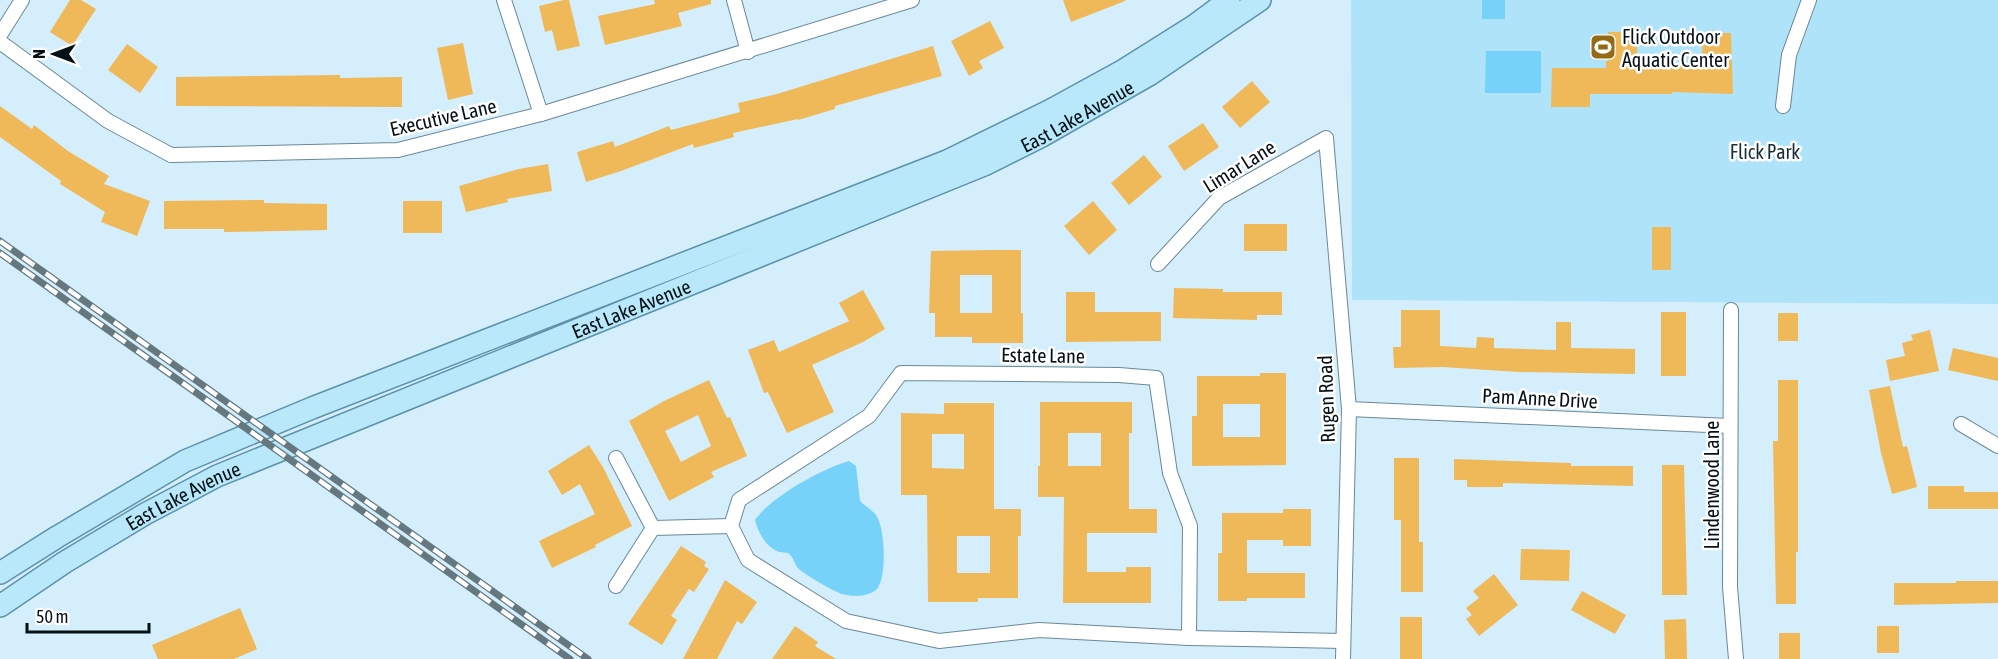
<svg xmlns="http://www.w3.org/2000/svg" width="1998" height="659" font-family="'Asap Condensed',sans-serif">
	<rect width="100%" height="100%" fill="#d4effb"/>
	<path fill="#afe3fa" d="M1351 0H1998V304L1352 300Z"/>
	<g fill="#76d2f9">
		<rect x="1482" y="0" width="23" height="19"/>
		<path d="M1486 51H1541V93H1485Z"/>
		<path d="M849 461 856 466 860 501C865 506 874 511 877 517 885 529 887 578 877 589 869 597 852 597 842 594 835 592 803 574 798 568 794 564 794 557 788 553 788 553 780 552 779 552 766 547 758 533 755 520 771 497 821 469 849 461Z"/>
	</g>
	<g fill="#efb858" fill-rule="evenodd">
		<path d="M70 0H81L96 9 72 46 50 32Z"/>
		<path d="M564 0H569L580 46 557 51 552 30 545 32 539 6Z"/>
		<path d="M654 0H711V4L678 13 682 26 605 45 598 16 655 4Z"/>
		<path d="M1063 0H1125V1L1071 22Z"/>
		<path d="M990 21 1004 48 979 61 983 68 969 76 951 41Z"/>
		<path d="M1608 32H1637V61L1672 62V64H1700V62H1702L1703 33H1731L1733 94 1672 92V94H1590V107H1551L1552 68H1606V61H1608Z"/>
		<path d="M463 43 473 94 448 100 437 48Z"/>
		<path d="M127 44 158 67 140 93 108 70Z"/>
		<path d="M933 46 942 76 835 106V109L798 120V119L733 133 734 137 694 148 693 144 621 171 586 182 577 152 613 141 615 147 669 126 671 130 740 112 738 103 777 94Z"/>
		<path d="M340 75V78L402 77V107L176 106V77Z"/>
		<path d="M1252 81 1270 102 1240 128 1222 107Z"/>
		<path d="M0 106 32 129 34 125 68 151 109 176 104 184 150 201 137 236 101 222 105 212 60 184 61 181 0 137Z"/>
		<path d="M1203 123 1219 147 1184 171 1168 146Z"/>
		<path d="M1144 155 1162 177 1129 205 1111 183Z"/>
		<path d="M548 164 552 191 507 199 508 202 466 212 459 186 519 169Z"/>
		<path d="M264 200V203L327 204V230L224 232V229H164V201Z"/>
		<rect x="403" y="201" width="39" height="32"/>
		<path d="M1093 201 1117 230 1089 255 1064 226Z"/>
		<rect x="1244" y="224" width="43" height="27"/>
		<rect x="1652" y="227" width="19" height="43"/>
		<path d="M992 250H1021V313H1023V343H972V337H935V313H929L931 251ZM960 275H992V313H960Z"/>
		<path d="M1174 288 1223 289V292H1282V315H1257V320L1173 318Z"/>
		<path d="M863 290 885 329 863 342 812 365 834 412 787 433 768 392 764 393 748 350 774 340 779 352 849 321 839 303Z"/>
		<path d="M1066 292H1095V312H1161V341L1066 342Z"/>
		<path d="M1401 310H1440V346L1476 348 1477 337 1494 338V348L1556 350V322H1571V348L1635 349V374L1518 372 1443 367 1394 368 1393 347H1401Z"/>
		<rect x="1661" y="312" width="25" height="64"/>
		<rect x="1778" y="313" width="20" height="28"/>
		<path d="M1930 330 1939 371 1890 381 1886 360 1905 356 1902 343 1913 340 1911 335Z"/>
		<path d="M1953 348 1998 358V381L1948 370Z"/>
		<path d="M1260 373H1286V465L1192 466V416H1197V376H1260ZM1223 404H1260V437H1223Z"/>
		<path d="M709 380 727 418 730 417 747 456 711 472 714 477 669 501 629 421 664 401ZM698 415 711 446 681 462 665 431Z"/>
		<path d="M1778 380H1798V552H1796V604H1776L1773 441H1778Z"/>
		<path d="M1890 386 1903 447 1907 446 1917 487 1892 494 1881 453 1869 390Z"/>
		<path d="M1040 402H1132V433H1129V509H1157V533H1087V572H1126V567H1151V603H1063L1064 497H1038V466H1040ZM1068 433H1101V466H1068Z"/>
		<path d="M944 403H994V509H1021V536H1018V598H978V602H928L927 495H901V413L944 414ZM932 434H964V469L932 468ZM957 536H990V573H957Z"/>
		<path d="M589 445 604 469 632 526 595 545 596 547 552 568 539 541 595 514 580 484 562 495 548 471Z"/>
		<path d="M1394 458H1419V542H1423V592H1401V520H1394Z"/>
		<path d="M1454 459 1571 463V466H1633V486L1503 483V487H1467V480H1454Z"/>
		<path d="M1662 465H1684L1687 595H1662Z"/>
		<path d="M1928 486H1964V492H1998V509H1928Z"/>
		<path d="M1283 509H1311V546H1283V540H1247V573H1305V598H1247V601H1218V553H1222V513H1283Z"/>
		<path d="M681 546 706 562 704 566 709 569 694 592 689 589 671 616 677 620 662 645 628 624Z"/>
		<path d="M1521 549 1570 550 1569 581 1520 580Z"/>
		<path d="M1494 574 1518 605 1479 636 1466 619 1472 615 1466 608 1479 598 1473 591Z"/>
		<path d="M725 580 757 602 742 624 737 621 717 659H683Z"/>
		<path d="M1956 581H1998V603L1894 605V583H1956Z"/>
		<path d="M1582 591 1626 615 1615 634 1571 610Z"/>
		<path d="M240 608 257 649 234 659H158L152 645Z"/>
		<rect x="1400" y="617" width="22" height="42"/>
		<path d="M1686 619 1687 659H1665L1664 620Z"/>
		<path d="M795 626 818 642 815 646 836 659H772Z"/>
		<rect x="1877" y="626" width="22" height="27"/>
		<rect x="1779" y="633" width="21" height="26"/>
	</g>
	<g fill="none" stroke-linecap="round" stroke-linejoin="round">
		<g stroke="#6a8896" stroke-width="16">
			<g id="minor">
				<path d="M504 0 541 114"/>
				<path d="M734 0 748 52"/>
				<path d="M0 35 22 0"/>
				<path d="M0 42 108 121 171 155 398 150 541 114 912 0"/>
				<path d="M1783 106 1789 55 1809 0"/>
				<path d="M1158 264 1219 198 1326 138 1349 409 1343 659"/>
				<path d="M1731 310 1730 587 1736 659"/>
				<path d="M901 373 1119 375 1156 378 1170 473 1190 526 1189 638 1039 630 939 641 846 621 748 560 731 526 739 500 869 416Z"/>
				<path d="M1349 409 1730 426"/>
				<path d="M1961 424 1998 446"/>
				<path d="M616 458 653 528"/>
				<path d="M616 586 653 528 731 526"/>
				<path d="M1189 638 1343 641"/>
			</g>
		</g>
		<g stroke="#5c92a9" stroke-width="24">
			<g id="primary">
				<path d="M0 573 57 537 185 461 312 408 947 161 1051 110 1124 70 1194 26 1229 0"/>
				<path id="s1" d="M0 606 65 562 145 514 217 476 984 165 1042 136 1149 75 1260 0"/>
			</g>
		</g>
		<use href="#minor" stroke="#fff" stroke-width="14"/>
		<use href="#primary" stroke="#b9e8fb" stroke-width="21"/>
		<g stroke="#657880" stroke-width="7">
			<g id="rail">
				<path d="M0 241 588 659"/>
				<path d="M0 253 570 659"/>
			</g>
		</g>
		<use href="#rail" stroke="#fff" stroke-width="4.5" stroke-dasharray="14" stroke-linecap="butt"/>
	</g>
	<defs>
		<g id="stadium-square" transform="scale(1.35)"><rect x="-9" y="-9" width="18" height="18" rx="4" fill="#946a14" stroke="#fff"/><path d="M0-5a6.5 5 0 1 0 0 10a6.5 5 0 1 0 0-10ZM-3.5-1.8h7v3.6h-7Z" fill="#fff"/></g>
	</defs>
	<g fill-rule="evenodd">
		<use href="#stadium-square" x="1603" y="47"/>
	</g>
	<g text-anchor="middle" dominant-baseline="central" stroke-width="5" stroke-linejoin="round" paint-order="stroke">
		<g font-size="20" fill="#051015" stroke="#fff" text-anchor="start">
			<text x="1622" y="36">Flick Outdoor<tspan x="1622" dy="23">Aquatic Center</tspan></text>
		</g>
		<g font-size="20" fill="#051015" stroke="#fff">
			<text stroke="none"><textPath href="#s1" startOffset="1186">East Lake Avenue</textPath></text>
			<text transform="translate(443 117) rotate(-13)">Executive Lane</text>
			<text transform="translate(1239 166) rotate(-32)">Limar Lane</text>
			<text stroke="none"><textPath href="#s1" startOffset="700">East Lake Avenue</textPath></text>
			<text transform="translate(1043 355) rotate(1)">Estate Lane</text>
			<text transform="translate(1540 398) rotate(3)">Pam Anne Drive</text>
			<text transform="translate(1326 399) rotate(-92)">Rugen Road</text>
			<text transform="translate(1711 485) rotate(-90)">Lindenwood Lane</text>
			<text stroke="none"><textPath href="#s1" startOffset="214">East Lake Avenue</textPath></text>
		</g>
		<g font-size="20" fill="#182d36" stroke="#fff">
			<text x="1765" y="151">Flick Park</text>
		</g>
	</g>
	<g transform="translate(54 54) rotate(270)" stroke="#ffffff" stroke-width="4.5" paint-order="stroke">
	<path d="M0-4.5L10 22L0 15L-10 22Z" fill="#051015"/>
	<text y="-9" font-size="16" font-weight="bold" text-anchor="middle" fill="#051015">N</text>
	</g>
	<path d="M27 623v9h122v-9" fill="none" stroke="#051015" stroke-width="3"/>
	<text x="36" y="623" font-size="18" fill="#051015" stroke="#ffffff" stroke-width="4.5" paint-order="stroke">50 m</text>
</svg>
